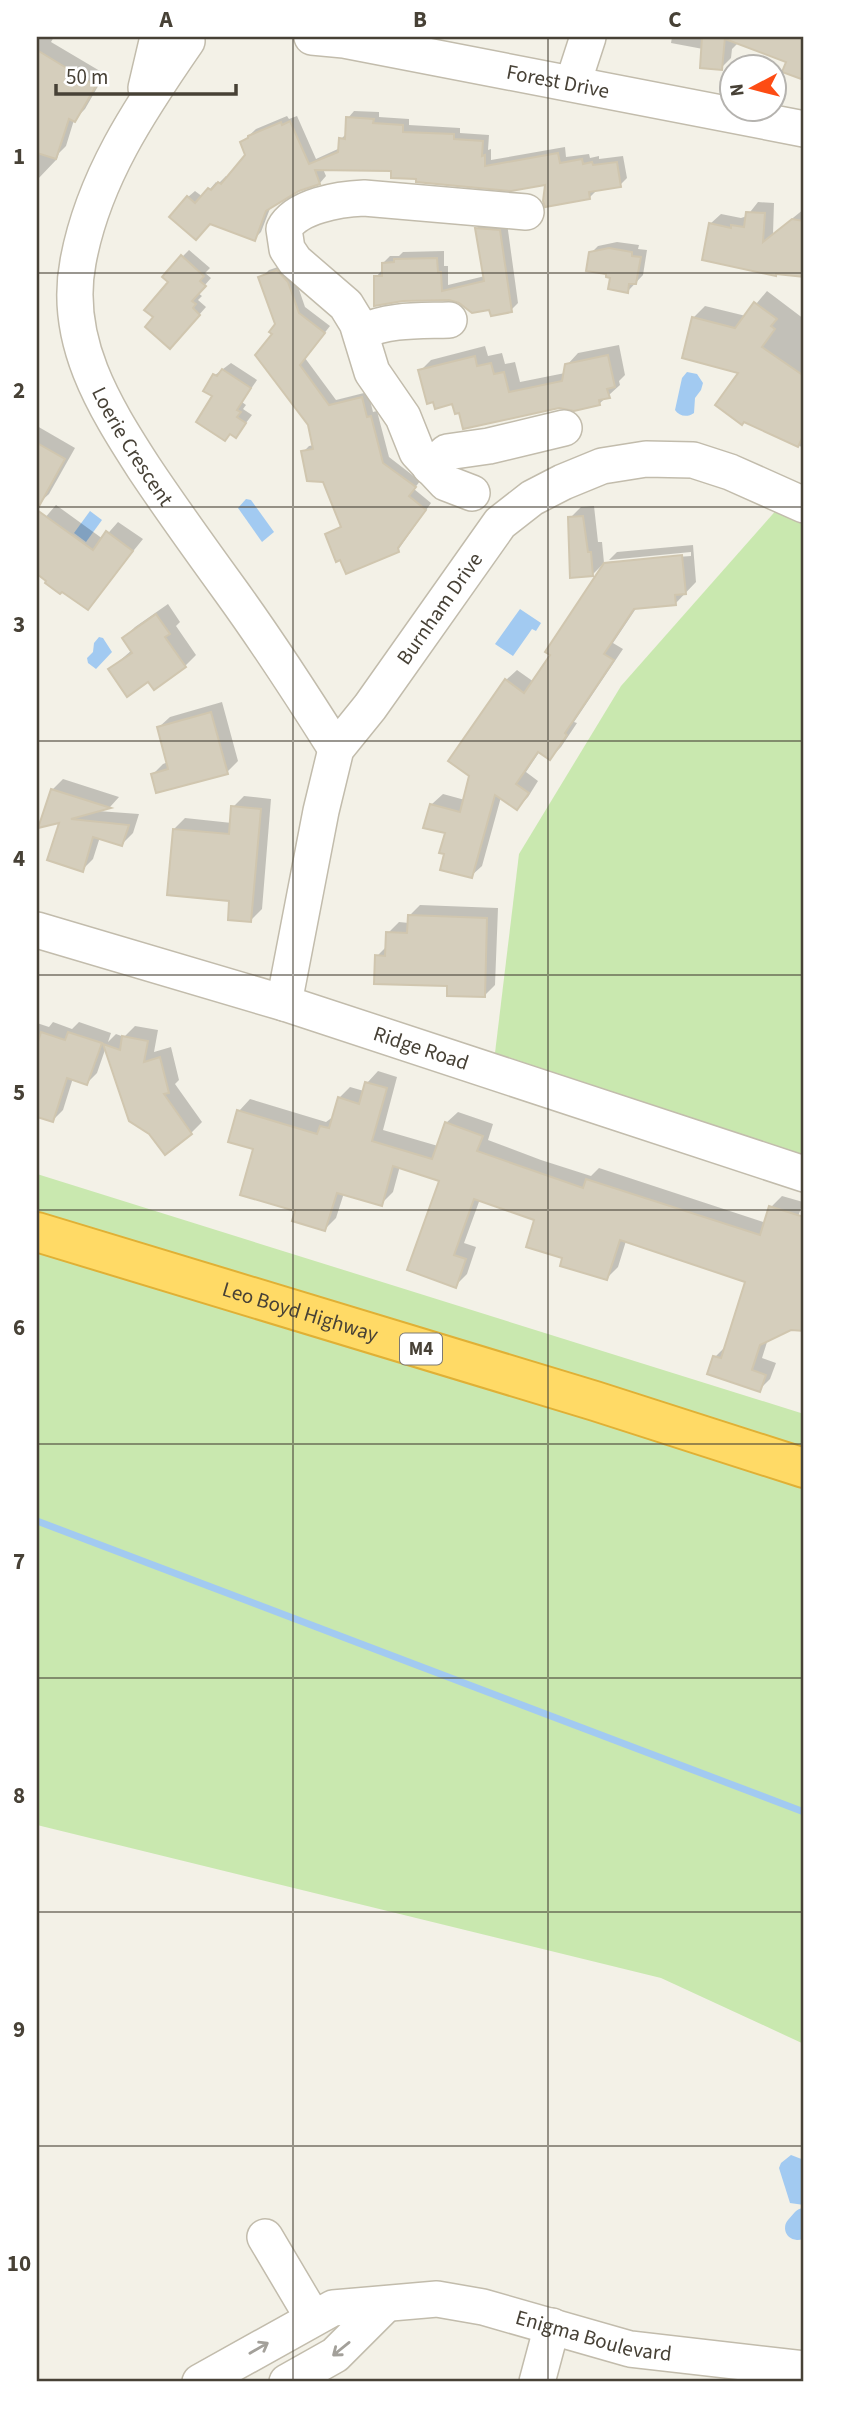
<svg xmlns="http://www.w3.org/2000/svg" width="841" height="2419" font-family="'Source Sans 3',sans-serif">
	<rect width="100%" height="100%" fill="#f3f1e7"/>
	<g fill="#c9e8af">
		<path d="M779 507 804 520V1156L495 1053 519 854 621 686Z"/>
		<path d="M37 1174 804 1414V2044L661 1978 37 1825Z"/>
	</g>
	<g fill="#a2caf1">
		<path d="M687 372 697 374 703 383 701 390 695 398 694 413C687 418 679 416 675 410L682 378Z"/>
		<path d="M246 499 251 500 274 532 262 542 238 508Z"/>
		<path d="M90 511 102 520 86 542 74 533Z"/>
		<path d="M520 609 541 623 536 631 532 629 513 656 495 644Z"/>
		<path d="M99 637 103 638 112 652 96 669 88 663 87 658 93 652 94 643Z"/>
		<path d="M791 2155 804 2160V2205L790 2203 779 2168 781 2163Z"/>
	</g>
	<g fill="#0003">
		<path d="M37 37H54L51 42 105 74 85 109 74 120 66 146 59 153 57 159 37 180Z"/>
		<path d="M672 37H804V76L803 78 788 61 739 42 732 49 731 58 721 68 703 49 671 43Z"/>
		<path d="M354 111 379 112V117L409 119V125L460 128V133L489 135 488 150 491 149V160L565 147 566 157 589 154 590 158 599 156V159L623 156 627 178 620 185 596 191 590 197 547 182 418 178 393 169H323L326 176 320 183 300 189 271 206 261 232 254 239 210 222 188 197 195 191 203 197 216 182 218 184 226 176 228 178 247 155 242 142 256 129 287 116 289 119 297 116 316 159 340 148 341 139 347 133 348 118Z"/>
		<path d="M758 202 774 203 773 234 804 209V275L777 272 710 224 721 214 741 218 747 216Z"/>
		<path d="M484 221 507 223 518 303 511 310 460 301 376 277 383 269V263L390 256H399L403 252 444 251V266H448V285L485 276 477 228Z"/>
		<path d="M617 242 639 245 638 249 647 250 643 275 628 291 591 253 598 246Z"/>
		<path d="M189 250 210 268 205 273 211 278 198 293 202 296 198 300 206 307 177 340 155 317 182 257Z"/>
		<path d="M284 265 294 275 305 307 330 326 305 358 336 400 368 392 373 412 377 411 389 457 420 481 414 489 431 503 398 550 327 535 342 525 325 481 303 452 309 446 314 445 309 425 274 333 277 325 262 277 269 270Z"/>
		<path d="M767 291 804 319V448L744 421 741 372 693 318 705 306 746 316Z"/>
		<path d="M619 345 625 375 619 381 620 385 599 404 460 411 454 401 420 371 431 360 485 346 488 356 502 353 505 364 515 362 520 382 565 373 567 365 578 353Z"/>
		<path d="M231 363 257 380 242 402 246 405 243 409 252 415 236 436 231 433 225 439 214 396 215 375Z"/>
		<path d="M37 426 75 448 49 494 38 504Z"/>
		<path d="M56 505 103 539 118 522 143 539 87 608 37 571V527Z"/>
		<path d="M594 506 598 542H602L604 563 593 574 570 518 581 507Z"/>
		<path d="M693 545 696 582 675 604 637 607 613 643 623 649 574 722 577 723 561 747 550 758 540 751 526 772 538 781 528 797 517 808 501 797 482 866 471 876 446 853 447 832 432 804 443 794 465 800 506 680 517 670 534 682 552 655 607 562 691 556V552L609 560 617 552Z"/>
		<path d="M168 604 180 622 176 626 196 655 185 666 149 679 110 669 132 650 124 638 135 627Z"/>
		<path d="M222 702 238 761 227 772 152 775 163 764 168 762 159 727 170 717Z"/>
		<path d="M63 779 119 797 110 807 98 811 139 814 133 833 122 844 100 837 93 859 82 870 52 790Z"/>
		<path d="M244 796 271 799 262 909 251 920 174 829 185 818 232 823 233 807Z"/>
		<path d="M420 905 498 908 495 985 484 996 449 985 377 956 387 946 388 933 399 922 409 923V916Z"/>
		<path d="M53 1022 72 1029 79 1022 111 1033 108 1042 116 1034 124 1037 135 1026 158 1030 154 1052 171 1047 179 1080 175 1084 202 1122 191 1133 106 1047 97 1073 87 1083 73 1078 63 1110 53 1120 37 1115V1023L49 1027Z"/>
		<path d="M378 1071 397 1077 383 1130 438 1146 446 1123 458 1112 493 1124 488 1140 541 1160 591 1176 599 1168 766 1223 771 1207 782 1196 803 1202 795 1226 804 1229V1329L791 1328 768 1339 762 1358 776 1363 770 1379 759 1390 715 1357 727 1345 747 1280 626 1241 618 1267 607 1278 565 1257 536 1219 480 1199 464 1243 476 1247 467 1274 455 1286 441 1180 400 1166 393 1192 381 1204 344 1193 336 1218 325 1229 297 1210 239 1111 250 1099 326 1122 334 1116 339 1098 350 1087 364 1091 367 1083Z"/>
	</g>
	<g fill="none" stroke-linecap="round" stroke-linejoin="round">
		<path stroke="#a2caf1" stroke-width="7" d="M37 1521 804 1812"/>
		<path stroke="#a2caf1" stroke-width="24" d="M797 2228 804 2220"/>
	</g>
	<g fill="#d5cebc" stroke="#d0c6af" stroke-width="2">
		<path d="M702 37H725L722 70 700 68Z"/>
		<path d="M725 37H804V80L782 72 786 62 725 39Z"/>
		<path d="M37 50 96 86 75 122 69 119 56 159 37 153Z"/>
		<path d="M346 117 374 119 373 123 403 125V132L454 134V139L483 141 482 156 485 155V166L558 153 560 163 582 159 583 164 592 162 593 165 617 162 621 187 589 192 590 199 545 207 543 201 545 185 511 191 416 182V179L391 178V171L315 170 320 184 299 191 266 211 255 241 210 224 196 240 169 217 187 196 195 203 208 188 211 190 218 182 221 184 245 155 240 142 248 138V136L281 122 282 125 290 121 309 164 338 152 339 138 345 139Z"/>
		<path d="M746 212 765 213 763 242 792 219 804 221V277L776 274V276L702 260 709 223 731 228V225L744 227Z"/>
		<path d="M475 228 500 230 512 312 491 316 489 310 472 313 459 303 449 300 403 301 374 306V276H382V263L394 262V259L437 258 438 272H441L442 291 484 281Z"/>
		<path d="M609 248 632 252V256L641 257 636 284H629L628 293 608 289 610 278 606 277V274L586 271 589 252Z"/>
		<path d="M181 255 204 276 200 281 206 286 192 301 196 304 193 308 200 315 170 349 145 327 153 317 144 310 168 282 162 277Z"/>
		<path d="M277 270 288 282 299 313 325 333 300 365 329 405 362 397 367 417 371 416 383 463 416 487 409 496 426 510 398 548 399 552 346 574 340 560 336 562 325 534 341 527 323 482 307 481 301 451 313 449 308 425 255 355 272 334 269 332 275 324 258 277Z"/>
		<path d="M754 302 777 319 771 326 775 329 762 347 804 376V434L798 447 744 422 742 425 715 405 738 373 682 358 692 317 735 328Z"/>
		<path d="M608 355 615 387 607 389 610 398 599 400 600 405 574 411 559 408 463 429 459 413 455 414 452 404 435 409 433 402 427 404 418 370 475 356 477 366 491 363 494 374 504 372 509 392 562 381 565 364Z"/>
		<path d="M222 369 251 388 237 410 241 412 237 417 246 423 236 438 230 434 225 441 196 422 212 396 203 391 213 374 217 376Z"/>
		<path d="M37 443 65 459 37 510 93 550 106 531 133 551 88 610 62 592 60 594 45 583 46 581 37 574Z"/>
		<path d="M583 516 588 552H591L593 576 570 578 568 517Z"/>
		<path d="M682 555 686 594 675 595 676 605 634 609 604 654 614 660 565 733 567 735 550 760 538 752 516 784 529 793 517 810 495 795 472 878 440 870 444 854 439 853 445 833 423 828 430 804 460 812 469 776 448 761 505 679 524 693 550 655 545 652 604 563Z"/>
		<path d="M156 614 170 634 165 637 186 667 154 690 148 682 127 697 108 669 132 653 122 638Z"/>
		<path d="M211 712 228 774 156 793 151 774 168 769 157 727Z"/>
		<path d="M51 789 111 808 71 819 129 825 122 846 93 837 83 872 47 860 59 823 38 828Z"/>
		<path d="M231 806 261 809 251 922 228 920 229 901 167 895 173 829 229 834Z"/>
		<path d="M408 915 487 918 485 997 447 996V986L374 984 375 955 385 956 386 932 407 933Z"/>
		<path d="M41 1032 65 1040 68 1032 102 1043 87 1085 67 1078 53 1122 37 1117V1045Z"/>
		<path d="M122 1036 148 1041 144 1062 160 1057 169 1093 164 1094 192 1134 165 1155 149 1134 129 1121 103 1044 120 1050Z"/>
		<path d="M365 1082 387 1088 372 1141 432 1159 445 1122 483 1136 477 1151 583 1188 586 1179 760 1235 769 1206 804 1217V1331L791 1330 760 1345 752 1370 766 1375 760 1392 707 1374 713 1356 721 1358 745 1282 620 1240 607 1280 560 1266 562 1258 526 1247 534 1220 474 1199 454 1255 466 1259 456 1288 407 1270 439 1181 393 1166 382 1206 337 1193 325 1231 292 1221 295 1211 240 1195 253 1149 228 1142 237 1110 317 1134 320 1126 329 1128 338 1097 359 1104Z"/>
	</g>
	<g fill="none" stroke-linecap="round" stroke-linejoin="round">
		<g stroke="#c2bcac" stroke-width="38">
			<g id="minor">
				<path id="s1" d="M312 37 344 40 804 129"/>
				<path id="s2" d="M187 41C140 109 93 179 78 262 63 340 104 406 144 468 172 510 201 550 230 590 267 641 302 695 336 749"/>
				<path d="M573 83 588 37"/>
				<path d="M146 88 158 37"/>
				<path d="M362 332C389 319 419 321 449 320"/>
				<path d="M430 467 447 452 489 446 564 428"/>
				<path d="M472 493 446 483 417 452 403 417 372 372 357 323 346 305 295 261 287 249 284 229C296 206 339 199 364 198L526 212"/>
				<path id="s3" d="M37 930 284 1003 804 1174"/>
				<path id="s4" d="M284 1003 321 811 336 749 370 707 500 523 532 498 563 482 602 466 646 459 693 460 730 472 804 505"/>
				<path d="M265 2237 313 2318"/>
				<path id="s5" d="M200 2382 333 2308 437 2299 483 2307 630 2349 804 2369"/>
				<path d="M287 2382 335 2355 385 2305"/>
				<path d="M537 2382 552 2326"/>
			</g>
		</g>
		<g stroke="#e0b035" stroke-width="42">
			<g id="highway">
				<path id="s6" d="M37 1232 595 1401 804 1468"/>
			</g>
		</g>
		<use href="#minor" stroke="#fff" stroke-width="35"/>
		<use href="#highway" stroke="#ffda66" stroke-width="38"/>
	</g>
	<defs><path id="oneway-shaft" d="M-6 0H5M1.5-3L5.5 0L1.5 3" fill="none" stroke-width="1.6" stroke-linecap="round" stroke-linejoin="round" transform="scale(1.75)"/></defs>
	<g stroke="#a3a09a">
		<use href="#oneway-shaft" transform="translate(259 2348) rotate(-30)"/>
		<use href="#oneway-shaft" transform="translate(341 2349) rotate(141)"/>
	</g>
	<path fill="none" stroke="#474136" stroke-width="2" stroke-opacity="0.55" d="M293 37V2382M548 37V2382M37 273H804M37 507H804M37 741H804M37 975H804M37 1210H804M37 1444H804M37 1678H804M37 1912H804M37 2146H804"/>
	<g text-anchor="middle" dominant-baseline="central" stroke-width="5" stroke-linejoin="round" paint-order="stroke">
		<rect fill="#fff" stroke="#7e7a72" stroke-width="2" x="400" y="1333.5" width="42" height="31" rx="5"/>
		<g font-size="19" font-weight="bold" fill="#474136">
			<text x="421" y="1349">M4</text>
		</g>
		<g font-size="21" fill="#474136" stroke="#fff">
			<text stroke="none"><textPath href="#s1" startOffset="250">Forest Drive</textPath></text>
			<text stroke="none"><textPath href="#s2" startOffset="446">Loerie Crescent</textPath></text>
			<text stroke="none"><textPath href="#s4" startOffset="434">Burnham Drive</textPath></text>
			<text stroke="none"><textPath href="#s3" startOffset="402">Ridge Road</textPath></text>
			<text stroke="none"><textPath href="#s6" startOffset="275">Leo Boyd Highway</textPath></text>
			<text stroke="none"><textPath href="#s5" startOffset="418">Enigma Boulevard</textPath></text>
		</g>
	</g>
	<rect width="841" height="2419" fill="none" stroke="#ffffff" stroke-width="77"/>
	<g transform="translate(753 88) rotate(263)"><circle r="33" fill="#ffffff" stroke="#b5b3af" stroke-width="2"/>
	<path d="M0-5L12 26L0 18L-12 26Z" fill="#fd4c14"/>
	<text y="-10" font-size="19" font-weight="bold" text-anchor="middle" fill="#474136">N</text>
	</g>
	<path d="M56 84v10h180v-10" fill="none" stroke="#474136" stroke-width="3.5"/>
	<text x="66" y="84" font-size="21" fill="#474136" stroke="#ffffff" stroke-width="5" paint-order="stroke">50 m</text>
	<rect x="38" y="38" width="764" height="2342" fill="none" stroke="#474136" stroke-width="2.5"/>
	<g font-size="23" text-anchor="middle" font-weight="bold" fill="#474136">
		<text x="166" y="27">A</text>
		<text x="420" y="27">B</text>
		<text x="675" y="27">C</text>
		<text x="19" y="164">1</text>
		<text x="19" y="398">2</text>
		<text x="19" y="632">3</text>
		<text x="19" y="866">4</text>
		<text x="19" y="1100">5</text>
		<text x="19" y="1335">6</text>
		<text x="19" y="1569">7</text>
		<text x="19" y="1803">8</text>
		<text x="19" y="2037">9</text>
		<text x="19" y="2271">10</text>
	</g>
</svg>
